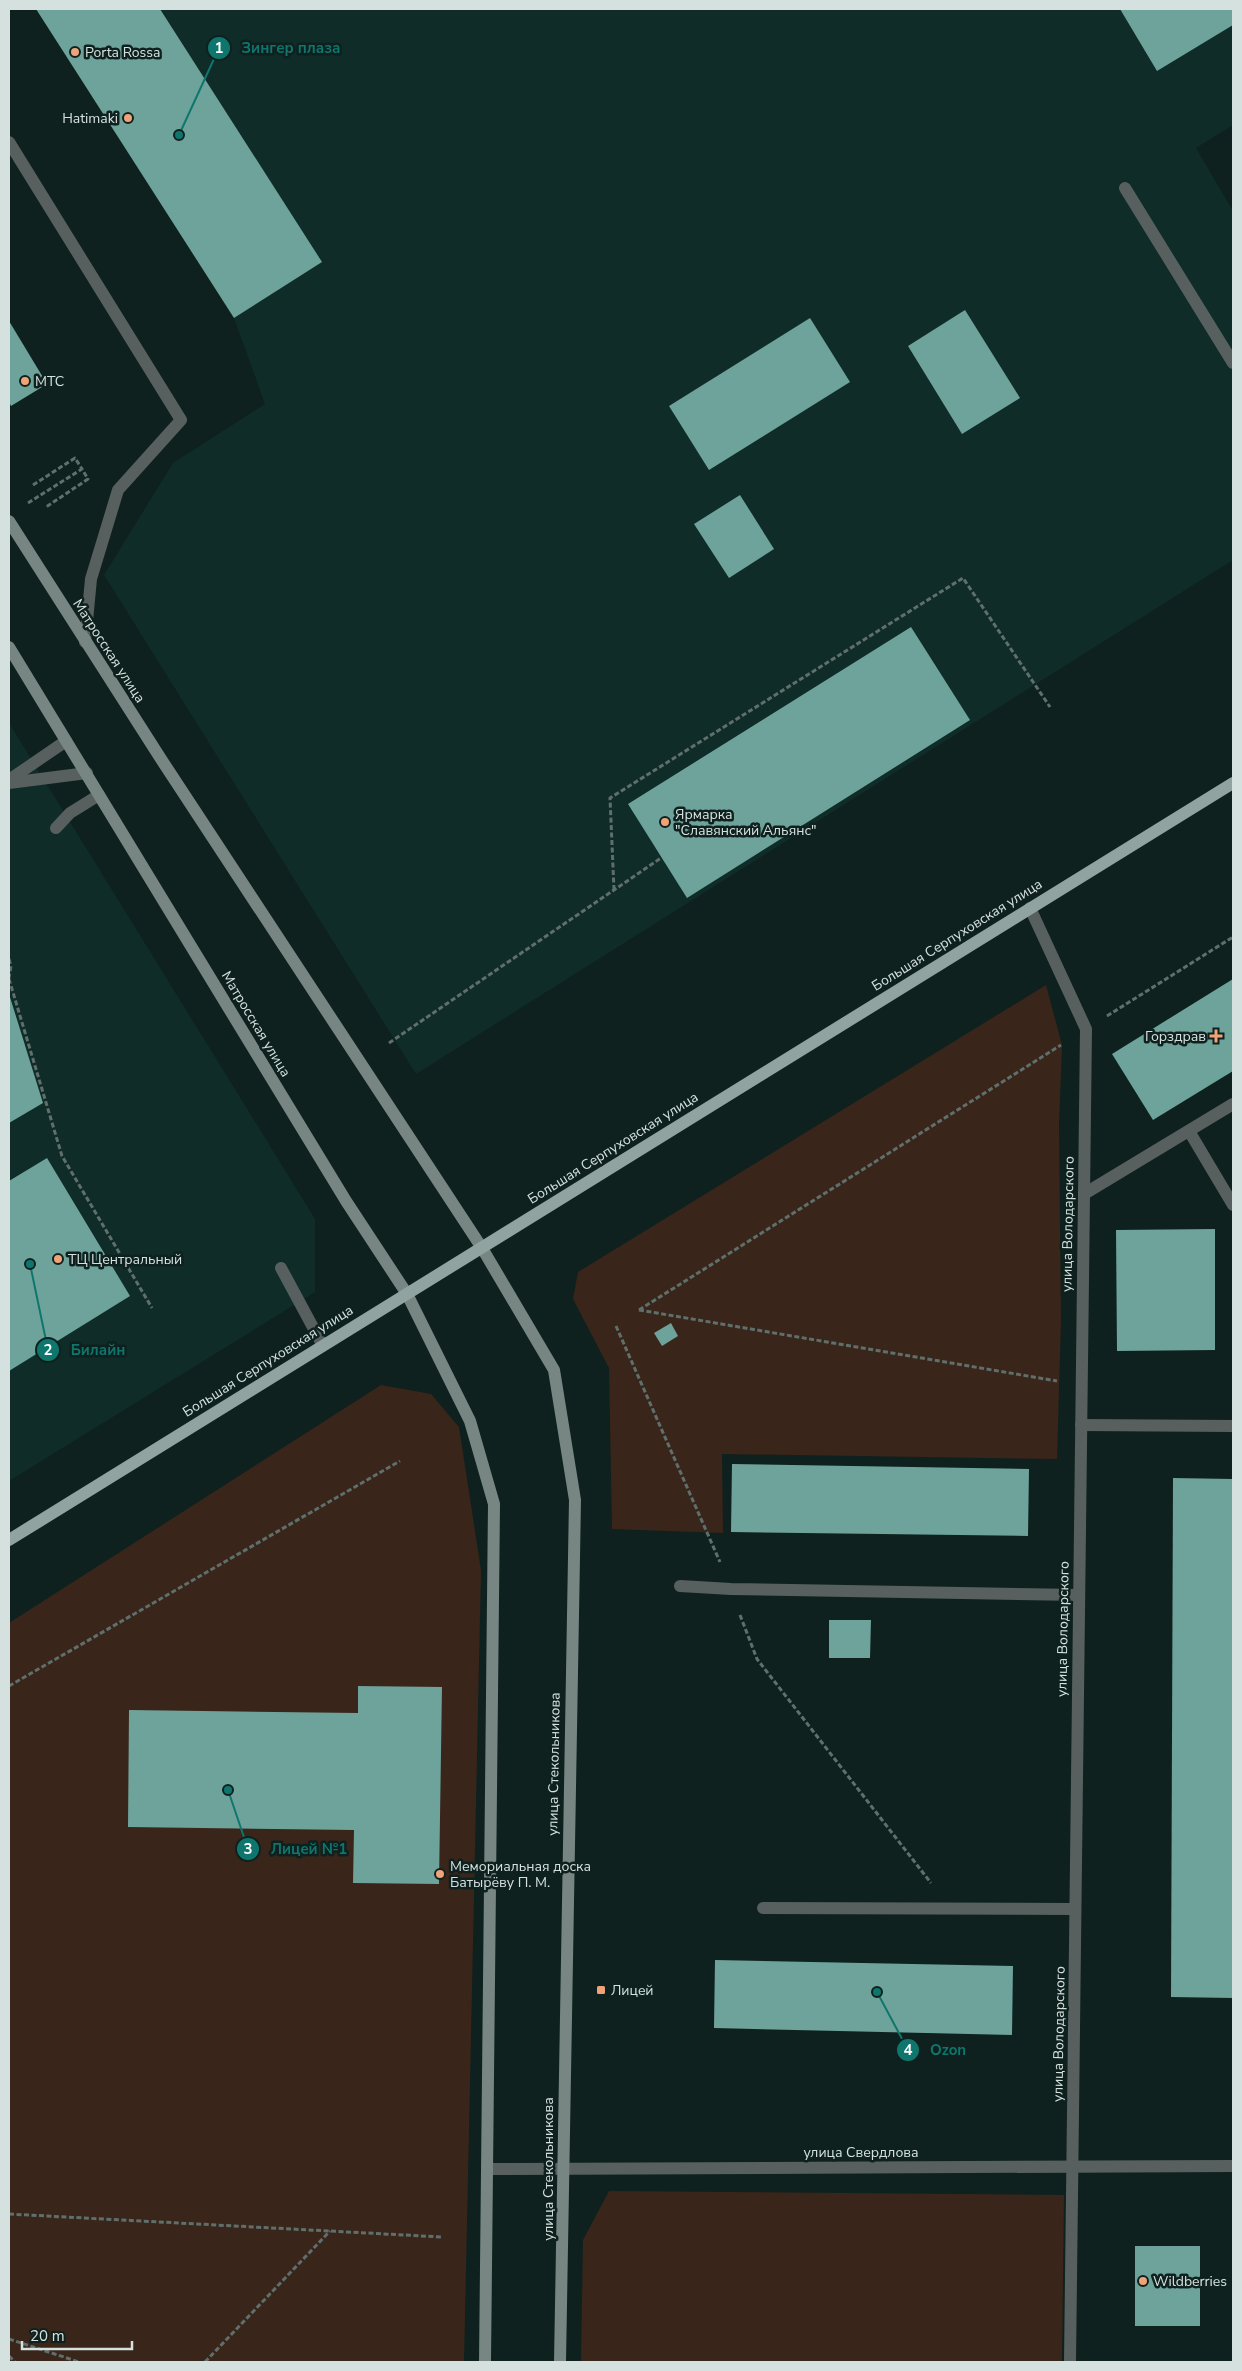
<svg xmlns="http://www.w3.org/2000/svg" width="1242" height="2371" font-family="'Nunito Sans',sans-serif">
	<rect width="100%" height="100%" fill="#0e211e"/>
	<g fill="#0f2c28">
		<path d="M160 9H1233V125L1196 148 1233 211V560L416 1074 104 575 173 463 265 404 234 318 321 262Z"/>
		<path d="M9 723 315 1219V1292L9 1481Z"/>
	</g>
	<g fill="#39251a">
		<path d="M1046 985 1062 1045 1059 1125 1061 1319 1057 1459 722 1454 723 1533 612 1529 609 1368 573 1299 578 1272Z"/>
		<path d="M381 1385 431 1394 459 1427 481 1570 464 2362H9V1623Z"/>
		<path d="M609 2191 1064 2195 1062 2362H581L583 2240Z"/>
	</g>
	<g fill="#6ea39b">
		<path d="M36 9H160L322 262 234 318Z"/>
		<path d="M1120 9H1233V25L1157 71Z"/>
		<path d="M965 310 1020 398 962 434 908 346Z"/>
		<path d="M810 318 850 382 709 470 669 406Z"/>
		<path d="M9 321 47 384 11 406 9 402Z"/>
		<path d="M740 495 774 549 729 578 694 524Z"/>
		<path d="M911 627 970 720 687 898 628 804Z"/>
		<path d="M1233 979V1071L1153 1120 1112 1054Z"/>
		<path d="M9 994 43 1103 9 1123Z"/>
		<path d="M47 1158 130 1296 9 1371V1181Z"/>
		<path d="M1215 1229V1350L1117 1351 1116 1230Z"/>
		<path d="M671 1323 678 1336 662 1346 654 1333Z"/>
		<path d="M732 1464 1029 1469 1028 1536 731 1532Z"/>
		<path d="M1173 1478 1233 1479V1998L1171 1997Z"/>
		<path d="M829 1620H871L870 1658H829Z"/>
		<path d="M358 1686 442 1687 439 1884 353 1883 354 1830 128 1827 129 1710 358 1713Z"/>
		<path d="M715 1960 1013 1966 1012 2035 714 2028Z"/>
		<rect x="1135" y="2246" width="65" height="80"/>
	</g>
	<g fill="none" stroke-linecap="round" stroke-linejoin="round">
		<g stroke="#5f6f6c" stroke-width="3" stroke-dasharray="5 2.5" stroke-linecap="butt">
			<path d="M33 485 75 458 82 469"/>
			<path d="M28 503 82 469 88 479 46 507"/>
			<path d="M614 890 610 798 963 578 1050 707"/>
			<path d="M9 959 11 966 9 978"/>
			<path d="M9 979 62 1156 152 1308"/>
			<path d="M1107 1016 1233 937"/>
			<path d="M389 1043 661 858"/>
			<path d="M639 1310 1061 1045"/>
			<path d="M639 1310 1057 1381"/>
			<path d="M616 1326 720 1562"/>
			<path d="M740 1615 757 1659 931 1883"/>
			<path d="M9 1686 400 1461"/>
			<path d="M9 2214 442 2237"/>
			<path d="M9 2339 79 2362"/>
			<path d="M9 2356 15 2362"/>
			<path d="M205 2362 330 2231"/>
		</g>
		<g stroke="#57605e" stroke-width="12">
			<path d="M9 142 181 420 118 490 91 579 85 642"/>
			<path d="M1125 188 1233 363"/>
			<path d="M9 780 66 741"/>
			<path d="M56 828 70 813 99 795"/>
			<path d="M1189 1131 1233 1205"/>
			<path d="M1084 1194 1233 1104"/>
			<path d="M281 1268 322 1344"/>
			<path d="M1081 1425 1233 1426"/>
			<path d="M680 1586 731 1589 1079 1595"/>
			<path d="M763 1908 1075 1909"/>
		</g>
		<g stroke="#57605e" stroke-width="12">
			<path d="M9 783 87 773"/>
			<path d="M1030 908 1086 1029 1070 2362"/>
		</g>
		<path stroke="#57605e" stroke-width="12" d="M489 2169 1233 2166"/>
		<g stroke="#778683" stroke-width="12">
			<path d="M9 521 161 759 482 1248 554 1370 575 1500 560 2362"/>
			<path d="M9 647 346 1201 407 1294 470 1421 494 1504 485 2362"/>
		</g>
		<path stroke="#90a3a0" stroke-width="12" d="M9 1540 1233 783"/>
	</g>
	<g fill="#f0a378" stroke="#0e211e" stroke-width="2">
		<circle cx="75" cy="52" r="5"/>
		<circle cx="128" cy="118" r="5"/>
		<circle cx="25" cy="381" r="5"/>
		<circle cx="665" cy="822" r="5"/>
		<path d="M1213.5 1028.5h5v5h5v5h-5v5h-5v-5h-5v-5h5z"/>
		<circle cx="58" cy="1259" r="5"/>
		<circle cx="440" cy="1874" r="5"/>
		<rect x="596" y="1985" width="10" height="10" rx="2.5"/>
		<circle cx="1143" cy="2281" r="5"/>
	</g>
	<g text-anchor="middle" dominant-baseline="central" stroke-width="5" stroke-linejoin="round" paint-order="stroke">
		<g font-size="14" fill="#d5e1df" stroke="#0e211e" text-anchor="start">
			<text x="85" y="52">Porta Rossa</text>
			<text x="118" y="118" text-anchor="end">Hatimaki</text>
			<text x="35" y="381">МТС</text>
			<text x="675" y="814">Ярмарка<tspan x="675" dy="16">"Славянский Альянс"</tspan></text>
			<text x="1206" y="1036" text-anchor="end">Горздрав</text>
			<text x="68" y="1259">ТЦ Центральный</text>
			<text x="450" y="1866">Мемориальная доска<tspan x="450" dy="16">Батырёву П. М.</tspan></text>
			<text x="611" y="1990">Лицeй</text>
			<text x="1153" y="2281">Wildberries</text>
		</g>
		<g font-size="14" fill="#d5e1df" stroke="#0e211e">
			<text transform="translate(109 651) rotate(57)">Матросская улица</text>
			<text transform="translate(957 935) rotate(-32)">Большая Серпуховская улица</text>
			<text transform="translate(256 1024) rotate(59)">Матросская улица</text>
			<text transform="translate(613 1148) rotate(-32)">Большая Серпуховская улица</text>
			<text transform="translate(1068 1224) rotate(-89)">улица Володарского</text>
			<text transform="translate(268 1361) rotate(-32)">Большая Серпуховская улица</text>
			<text transform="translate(1063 1629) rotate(-89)">улица Володарского</text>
			<text transform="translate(554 1764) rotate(-89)">улица Стекольникова</text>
			<text transform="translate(1059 2034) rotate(-89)">улица Володарского</text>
			<text x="861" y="2152">улица Свердлова</text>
			<text transform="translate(548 2169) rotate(-90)">улица Стекольникова</text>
		</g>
	</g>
	<path fill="none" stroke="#0f766e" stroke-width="2" d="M179 135L219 48M30 1264L48 1350M228 1790L248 1849M877 1992L908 2050"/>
	<g fill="#0f766e" stroke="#0e211e" stroke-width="2">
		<circle cx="179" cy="135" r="5"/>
		<circle cx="30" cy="1264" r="5"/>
		<circle cx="228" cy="1790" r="5"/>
		<circle cx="877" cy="1992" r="5"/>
		<circle cx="219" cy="48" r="12"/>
		<circle cx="48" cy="1350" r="12"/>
		<circle cx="248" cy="1849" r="12"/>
		<circle cx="908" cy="2050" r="12"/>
	</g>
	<g font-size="15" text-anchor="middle" font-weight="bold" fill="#fff">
		<text x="219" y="53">1</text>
		<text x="48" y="1355">2</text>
		<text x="248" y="1854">3</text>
		<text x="908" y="2055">4</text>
	</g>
	<g font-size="15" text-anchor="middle" font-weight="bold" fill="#0f766e" stroke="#0e211e" stroke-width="5" stroke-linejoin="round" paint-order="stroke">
		<text x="291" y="53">Зингер плаза</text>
		<text x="98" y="1355">Билайн</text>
		<text x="309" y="1854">Лицeй №1</text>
		<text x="948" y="2055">Ozon</text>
	</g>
	<rect width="1242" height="2371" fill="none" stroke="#d5e1df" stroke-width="20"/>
	<path d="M22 2341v8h110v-8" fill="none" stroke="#d5e1df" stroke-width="2.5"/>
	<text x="30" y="2341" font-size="15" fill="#d5e1df" stroke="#0e211e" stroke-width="4" paint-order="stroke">20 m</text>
</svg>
